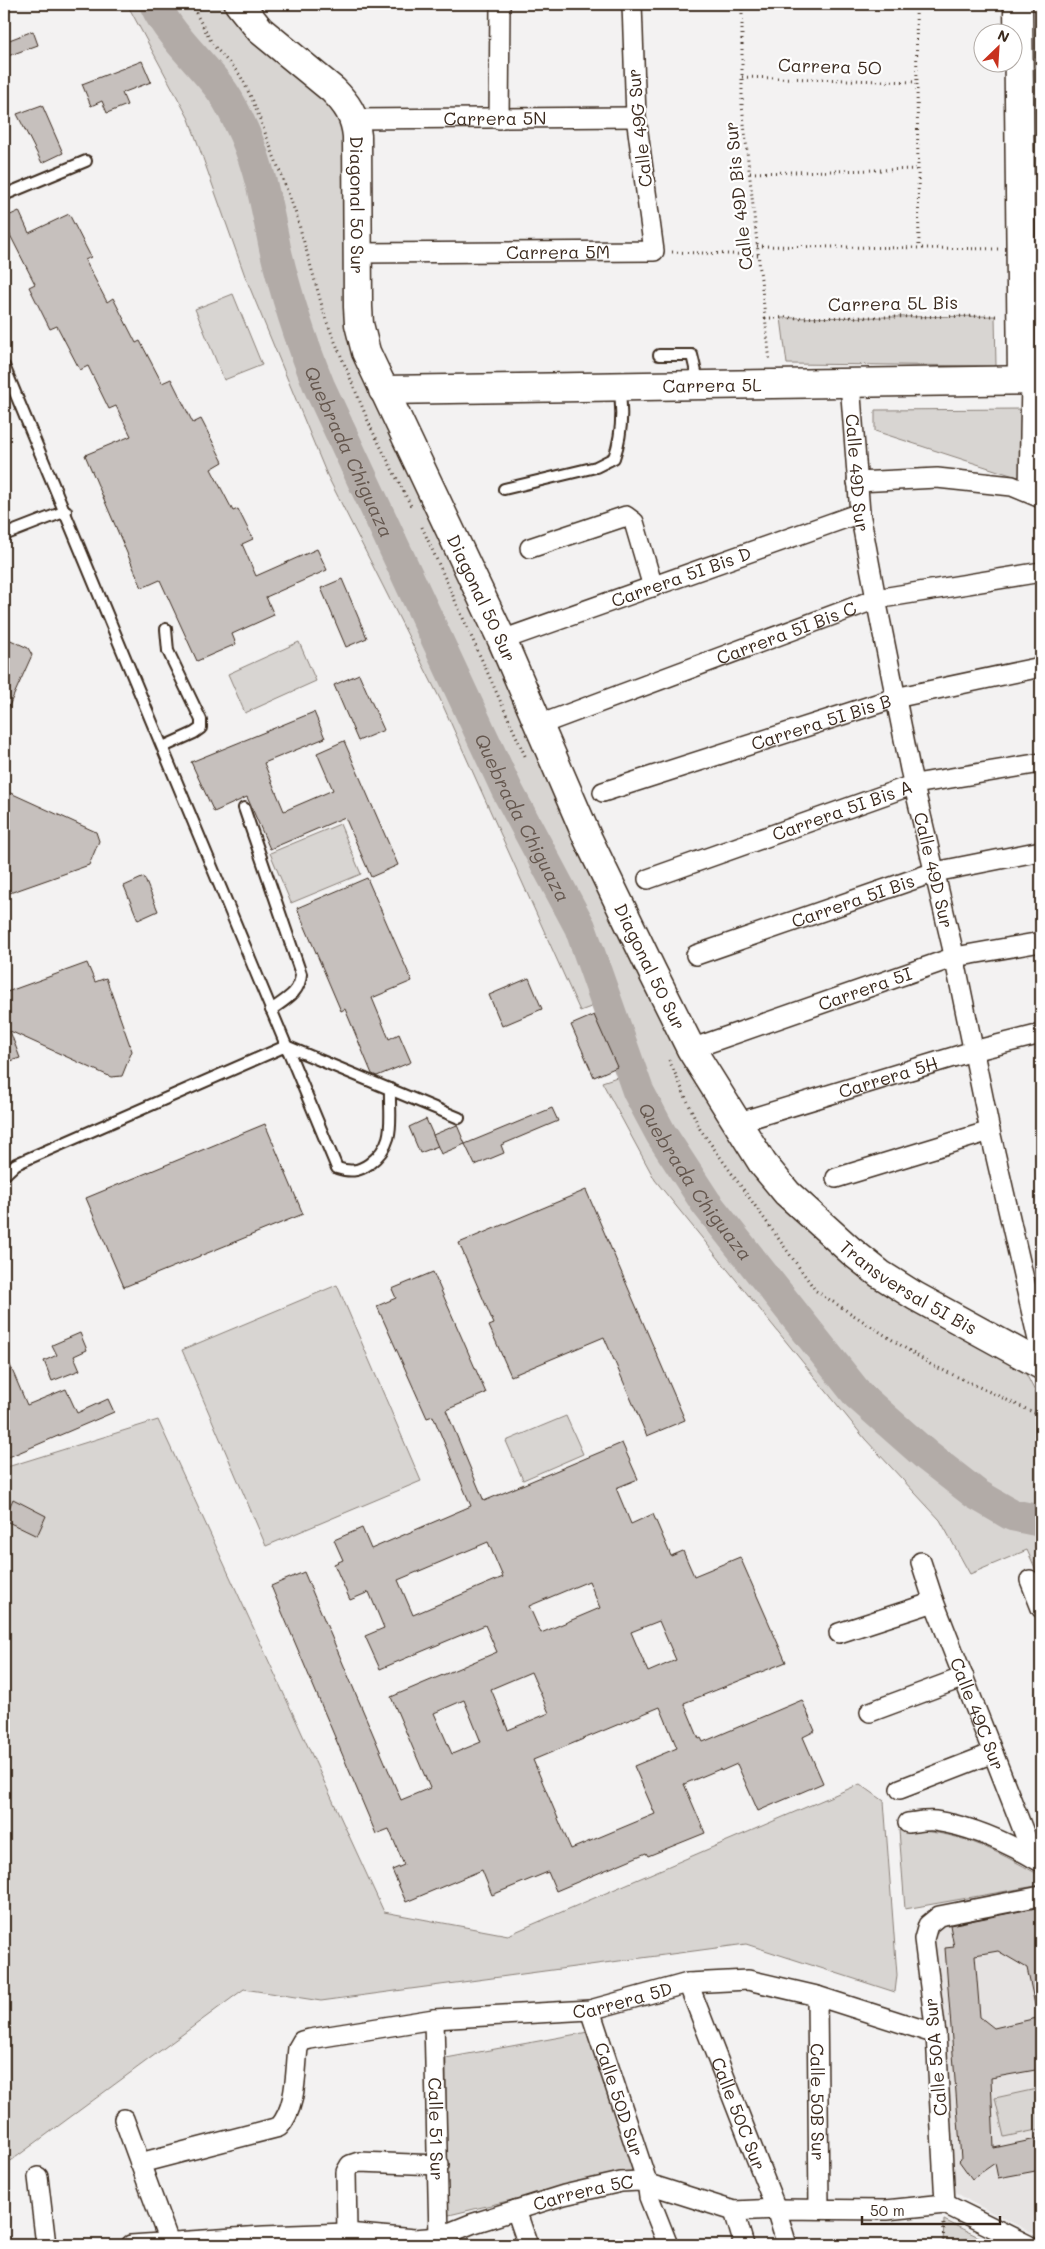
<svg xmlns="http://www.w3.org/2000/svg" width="1045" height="2249" font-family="Mali,sans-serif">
	<rect width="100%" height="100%" fill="#f3f2f2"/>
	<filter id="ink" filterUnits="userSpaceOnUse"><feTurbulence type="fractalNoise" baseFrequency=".02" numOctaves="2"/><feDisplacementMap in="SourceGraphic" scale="10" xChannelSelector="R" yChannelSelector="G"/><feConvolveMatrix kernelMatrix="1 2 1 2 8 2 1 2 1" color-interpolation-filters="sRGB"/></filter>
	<g filter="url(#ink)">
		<path fill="#e6e3e2" d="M1041 1900V2237L971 2202 957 2193 948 2180 931 1941 942 1920Z"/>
		<g fill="#d8d5d2" stroke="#8a8078">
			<path d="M127 4H232L328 100 346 128 349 323 771 1187 1008 1356 1025 1372 1041 1403V1581L1027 1550 970 1574 940 1520 865 1439 655 1180 602 1082 623 1075 599 1004 580 1011 440 699 327 475 245 276 189 119Z"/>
			<path d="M233 294 262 365 224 380 195 309Z"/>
			<path d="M995 316 996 366 787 364 781 318Z"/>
			<path d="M1022 409 1023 479 875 431V410Z"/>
			<path d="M299 642 316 681 245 713 228 674Z"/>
			<path d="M340 824 361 874 291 903 270 853Z"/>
			<path d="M337 1285 421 1481 266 1546 182 1350Z"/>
			<path d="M566 1416 583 1454 523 1480 506 1441Z"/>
			<path d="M158 1420 384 1912 508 1935 860 1784 884 1801 897 1975 895 1992 746 1944 321 2001 244 1989 4 2166V1468Z"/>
			<path d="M899 1830C957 1830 992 1848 1041 1876V1885L905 1909Z"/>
			<path d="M599 2030 645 2168 445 2216 446 2058Z"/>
			<path d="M1041 2088V2129L1004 2137 995 2098Z"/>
			<path d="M944 2220 995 2245H943Z"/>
		</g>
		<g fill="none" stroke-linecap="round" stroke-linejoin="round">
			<path stroke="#b2aba7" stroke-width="32" id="s1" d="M155 4C169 34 194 56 215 82 228 97 237 117 245 135 261 172 267 209 275 248 286 296 301 341 319 386L507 790 580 927 638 1091 661 1134 706 1203 858 1395 927 1456 976 1494 1012 1515 1041 1521"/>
		</g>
		<g fill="#c6c0bd" stroke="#3b2a1e" fill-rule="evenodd">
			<path d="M33 31 38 45 8 56 4 42Z"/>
			<path d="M142 61 151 82 122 93 127 105 107 113 102 101 91 106 82 84Z"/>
			<path d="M42 105 63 153 42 163 17 114Z"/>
			<path d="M19 211 29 233 69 214 91 257 85 260 107 302 113 298 136 343 140 341 162 383 171 379 193 423 201 419 223 462 211 469 233 511 238 509 253 539 242 544 256 576 317 549 327 570 266 597 274 615 232 634 236 644 197 661 160 580 142 588 85 455 131 436 116 406 109 409 88 366 80 370 57 326 50 329 29 287 35 284 9 233 4 235V218Z"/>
			<path d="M342 579 367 638 346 647 321 588Z"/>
			<path d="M4 637 28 648 32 655 4 717Z"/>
			<path d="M359 674 384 730 358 741 334 685Z"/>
			<path d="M314 712 325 738 264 763 284 811 333 790 317 753 344 741 398 865 371 877 345 817 270 849 247 797 214 812 191 762Z"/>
			<path d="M4 790 96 832 99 841 89 865 4 895Z"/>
			<path d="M144 877 158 911 138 920 124 886Z"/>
			<path d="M367 878 412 981 372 998 389 1039 399 1034 411 1062 377 1076 372 1074 345 1009 341 1011 297 908Z"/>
			<path d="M87 963 95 982 106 978 132 1051 122 1076 111 1077 10 1031 20 1058 4 1063V993Z"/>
			<path d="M529 978 542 1009 502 1026 489 995Z"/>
			<path d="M594 1015 617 1067 594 1077 571 1025Z"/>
			<path d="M552 1108 558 1121 501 1145 504 1153 475 1165 465 1144Z"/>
			<path d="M426 1119 438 1146 420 1153 409 1127Z"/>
			<path d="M265 1124 303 1214 124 1287 86 1198Z"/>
			<path d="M457 1125 465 1144 441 1154 433 1135Z"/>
			<path d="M586 1190 685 1420 647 1436 604 1337 511 1376 489 1326 494 1324 459 1243Z"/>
			<path d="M433 1272 486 1393 446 1410 484 1501 622 1443 638 1479 616 1488 631 1524 653 1514 671 1556 683 1551 694 1576 740 1557 786 1662 684 1703 699 1739 701 1738 703 1742 802 1700 815 1731 803 1737 823 1783 758 1811 737 1764 721 1771 720 1769 684 1784 705 1833 648 1856 646 1853 556 1891 548 1872 492 1895 482 1870 406 1902 392 1870 404 1865 389 1829 376 1834 271 1586 304 1572 401 1800 430 1788 391 1697 497 1652 485 1625 380 1669 365 1636 384 1628 369 1592 350 1600 334 1564 343 1560 334 1540 362 1528 371 1549 471 1506 433 1416 427 1418 377 1306 396 1298 392 1289ZM488 1542 503 1577 413 1615 398 1580ZM589 1581 600 1608 541 1633 529 1606ZM659 1621 676 1660 648 1672 631 1632ZM531 1672 549 1713 508 1730 491 1689ZM464 1700 481 1742 452 1754 434 1713ZM660 1707 677 1748 634 1766 655 1814 571 1849 533 1760Z"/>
			<path d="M80 1333 87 1350 74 1356 80 1370 52 1381 44 1361 57 1355 52 1345Z"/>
			<path d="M4 1351 27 1405 66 1389 77 1413 108 1399 114 1412 4 1459Z"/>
			<path d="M13 1499 46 1516 37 1536 4 1520Z"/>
			<path d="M1041 1907V2004L1035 2005 1027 1968 998 1951 975 1955 980 2017 994 2028 1041 2017V2069L991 2078 994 2148 1041 2138V2170L998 2178 995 2163 972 2179 959 2161 961 2159 945 1948 954 1947 950 1925Z"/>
		</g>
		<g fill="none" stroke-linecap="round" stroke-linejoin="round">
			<g stroke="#3b2a1e" stroke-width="14">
				<g id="lane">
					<path d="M4 195 86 161"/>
					<path d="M659 355H692L699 385"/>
					<path d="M4 366 337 1168C349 1172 358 1172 369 1164 397 1143 389 1121 390 1089"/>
					<path d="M504 489 596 467 614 458C622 435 623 411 619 387"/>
					<path d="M4 535 66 511"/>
					<path d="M163 747 194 733 201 728V720L168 651 166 629"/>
					<path d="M244 808 301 974C300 993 286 999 271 1010"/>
					<path d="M4 1175 16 1164 286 1046 459 1118"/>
				</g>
			</g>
			<g stroke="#3b2a1e" stroke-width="22">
				<g id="street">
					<path id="s2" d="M355 119 636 117"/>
					<path d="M499 119 500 4"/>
					<path id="s3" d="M358 253 654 251 636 117 632 4"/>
					<path id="s4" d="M850 383 860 513 876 599 910 769 952 946 990 1131 1041 1353"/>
					<path d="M857 482 937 478 1012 486 1041 498"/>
					<path d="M1029 492 1031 380"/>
					<path d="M530 548 626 516 634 522 653 587"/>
					<path id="s5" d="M502 640 860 513"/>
					<path id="s6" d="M539 725 876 599 1041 572"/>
					<path id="s7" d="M603 792 895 698 1041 667"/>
					<path id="s8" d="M648 879 915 784 1041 763"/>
					<path id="s9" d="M696 955 935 872 1041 851"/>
					<path id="s10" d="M691 1049 955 957 1041 942"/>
					<path id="s11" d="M736 1123 973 1051 1041 1034"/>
					<path d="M836 1178 990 1131"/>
					<path id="s12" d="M921 1562 934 1602 1034 1858"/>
					<path d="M1030 1580 1041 1608"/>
					<path d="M839 1633 934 1602"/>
					<path d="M870 1712 964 1677"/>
					<path d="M900 1789 993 1753"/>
					<path d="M908 1823C917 1822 926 1820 935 1821 971 1826 1008 1843 1039 1861"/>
					<path id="s13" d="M688 1983 776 2209 787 2245"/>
					<path id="s14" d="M817 1996 819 2209"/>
					<path id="s15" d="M590 2010 647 2182 649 2197 668 2245"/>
					<path id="s16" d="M434 2019 439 2237 447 2244"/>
					<path d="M124 2119 169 2242"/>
					<path id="s17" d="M140 2163 279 2127C297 2107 295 2073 298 2048L302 2041 310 2039 434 2019 590 2010 688 1983 748 1980 817 1996 936 2034"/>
					<path d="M38 2177 46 2245"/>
					<path d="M945 2204 936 2034 924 1939 928 1925 939 1916 1041 1896"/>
					<path d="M516 2210 528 2245"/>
					<path d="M734 2211 744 2245"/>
					<path d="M347 2233 346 2172 350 2165 359 2162 439 2165"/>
					<path id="s18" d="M131 2245 264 2236 347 2233 414 2239 439 2237 471 2224 564 2195 621 2182 639 2181 734 2211 776 2209 886 2210 945 2204 1028 2245"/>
				</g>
			</g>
			<g stroke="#3b2a1e" stroke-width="31">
				<g id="secondary">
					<path id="s19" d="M239 4 260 30 333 90C347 104 355 116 357 136L358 307 359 324 366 352 502 640 588 839 652 971 691 1049 763 1164 787 1193 851 1251 880 1274 915 1296 1041 1365"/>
					<path d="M1018 4 1022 380"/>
					<path id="s20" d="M383 390 1041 380"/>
				</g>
			</g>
			<g stroke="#3b2a1e" stroke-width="3" stroke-dasharray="1 4" stroke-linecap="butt">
				<path d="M191 4 213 45 240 75 253 101 296 214 326 320 371 428 411 506"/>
				<path d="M742 4V105L770 362"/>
				<path d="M916 4 919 248"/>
				<path d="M742 77 917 82"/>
				<path d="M750 173 918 169"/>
				<path d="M757 246 1000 249"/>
				<path d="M672 252 758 255"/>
				<path d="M765 318 1000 316"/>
				<path d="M422 527 526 758"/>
				<path d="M669 1060 700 1129 816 1291 930 1364 1041 1416"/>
				<path d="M943 2245 944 2223"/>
			</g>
			<use href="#lane" stroke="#fff" stroke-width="10"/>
			<use href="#street" stroke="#fff" stroke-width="19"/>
			<use href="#secondary" stroke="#fff" stroke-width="28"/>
		</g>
	</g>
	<g text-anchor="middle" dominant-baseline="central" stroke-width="4.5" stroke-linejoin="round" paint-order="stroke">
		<g font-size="18" fill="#3b2a1e" stroke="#fff">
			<text transform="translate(830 66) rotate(2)">Carrera 5O</text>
			<text stroke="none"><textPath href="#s2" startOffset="140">Carrera 5N</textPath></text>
			<text transform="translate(639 128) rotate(-96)">Calle 49G Sur</text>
			<text transform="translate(738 196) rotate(-96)">Calle 49D Bis Sur</text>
			<text stroke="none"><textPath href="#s19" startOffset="250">Diagonal 50 Sur</textPath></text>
			<text stroke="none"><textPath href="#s3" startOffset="200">Carrera 5M</textPath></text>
			<text transform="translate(893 303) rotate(-1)">Carrera 5L Bis</text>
			<text stroke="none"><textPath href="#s20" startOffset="329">Carrera 5L</textPath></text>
			<text stroke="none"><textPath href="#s4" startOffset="90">Calle 49D Sur</textPath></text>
			<text stroke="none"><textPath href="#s5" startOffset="190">Carrera 5I Bis D</textPath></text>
			<text stroke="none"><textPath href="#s19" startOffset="670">Diagonal 50 Sur</textPath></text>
			<text stroke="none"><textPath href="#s6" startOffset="264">Carrera 5I Bis C</textPath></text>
			<text stroke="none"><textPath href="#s7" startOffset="229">Carrera 5I Bis B</textPath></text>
			<text stroke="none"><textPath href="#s8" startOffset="206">Carrera 5I Bis A</textPath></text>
			<text stroke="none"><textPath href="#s4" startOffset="495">Calle 49D Sur</textPath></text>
			<text stroke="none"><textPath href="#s9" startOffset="166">Carrera 5I Bis</textPath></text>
			<text stroke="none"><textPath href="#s19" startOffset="1075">Diagonal 50 Sur</textPath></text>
			<text stroke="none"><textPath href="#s10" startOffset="184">Carrera 5I</textPath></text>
			<text stroke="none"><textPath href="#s11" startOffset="159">Carrera 5H</textPath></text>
			<text stroke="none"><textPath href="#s19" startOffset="1495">Transversal 5I Bis</textPath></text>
			<text stroke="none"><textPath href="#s12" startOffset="162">Calle 49C Sur</textPath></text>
			<text stroke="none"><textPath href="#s17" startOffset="558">Carrera 5D</textPath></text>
			<text transform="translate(935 2057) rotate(-95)">Calle 50A Sur</text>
			<text stroke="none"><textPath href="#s15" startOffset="94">Calle 50D Sur</textPath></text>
			<text stroke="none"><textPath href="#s14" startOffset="106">Calle 50B Sur</textPath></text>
			<text stroke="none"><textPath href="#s13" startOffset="140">Calle 50C Sur</textPath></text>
			<text stroke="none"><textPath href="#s16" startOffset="110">Calle 51 Sur</textPath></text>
			<text stroke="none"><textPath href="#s18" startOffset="460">Carrera 5C</textPath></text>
		</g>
		<g font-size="19" font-style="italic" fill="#65574e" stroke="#fff">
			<text stroke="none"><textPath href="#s1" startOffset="494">Quebrada Chiguaza</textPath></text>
			<text stroke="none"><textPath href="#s1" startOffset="899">Quebrada Chiguaza</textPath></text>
			<text stroke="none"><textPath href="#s1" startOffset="1304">Quebrada Chiguaza</textPath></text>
		</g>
	</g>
	<rect width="1045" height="2249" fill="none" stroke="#fff" stroke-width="20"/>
	<rect x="10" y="10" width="1025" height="2229" fill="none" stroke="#3b2a1e" stroke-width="2" filter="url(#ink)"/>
	<g transform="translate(998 48) rotate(25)"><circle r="24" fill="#ffffff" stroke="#b1aaa5"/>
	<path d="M0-4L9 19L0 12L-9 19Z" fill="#c8321e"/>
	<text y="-8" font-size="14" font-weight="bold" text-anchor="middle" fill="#3b2a1e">N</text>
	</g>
	<path d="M862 2216v8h138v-8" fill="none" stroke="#3b2a1e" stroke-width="2.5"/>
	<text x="870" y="2216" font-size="15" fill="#3b2a1e" stroke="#ffffff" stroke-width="4" paint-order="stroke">50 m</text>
</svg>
